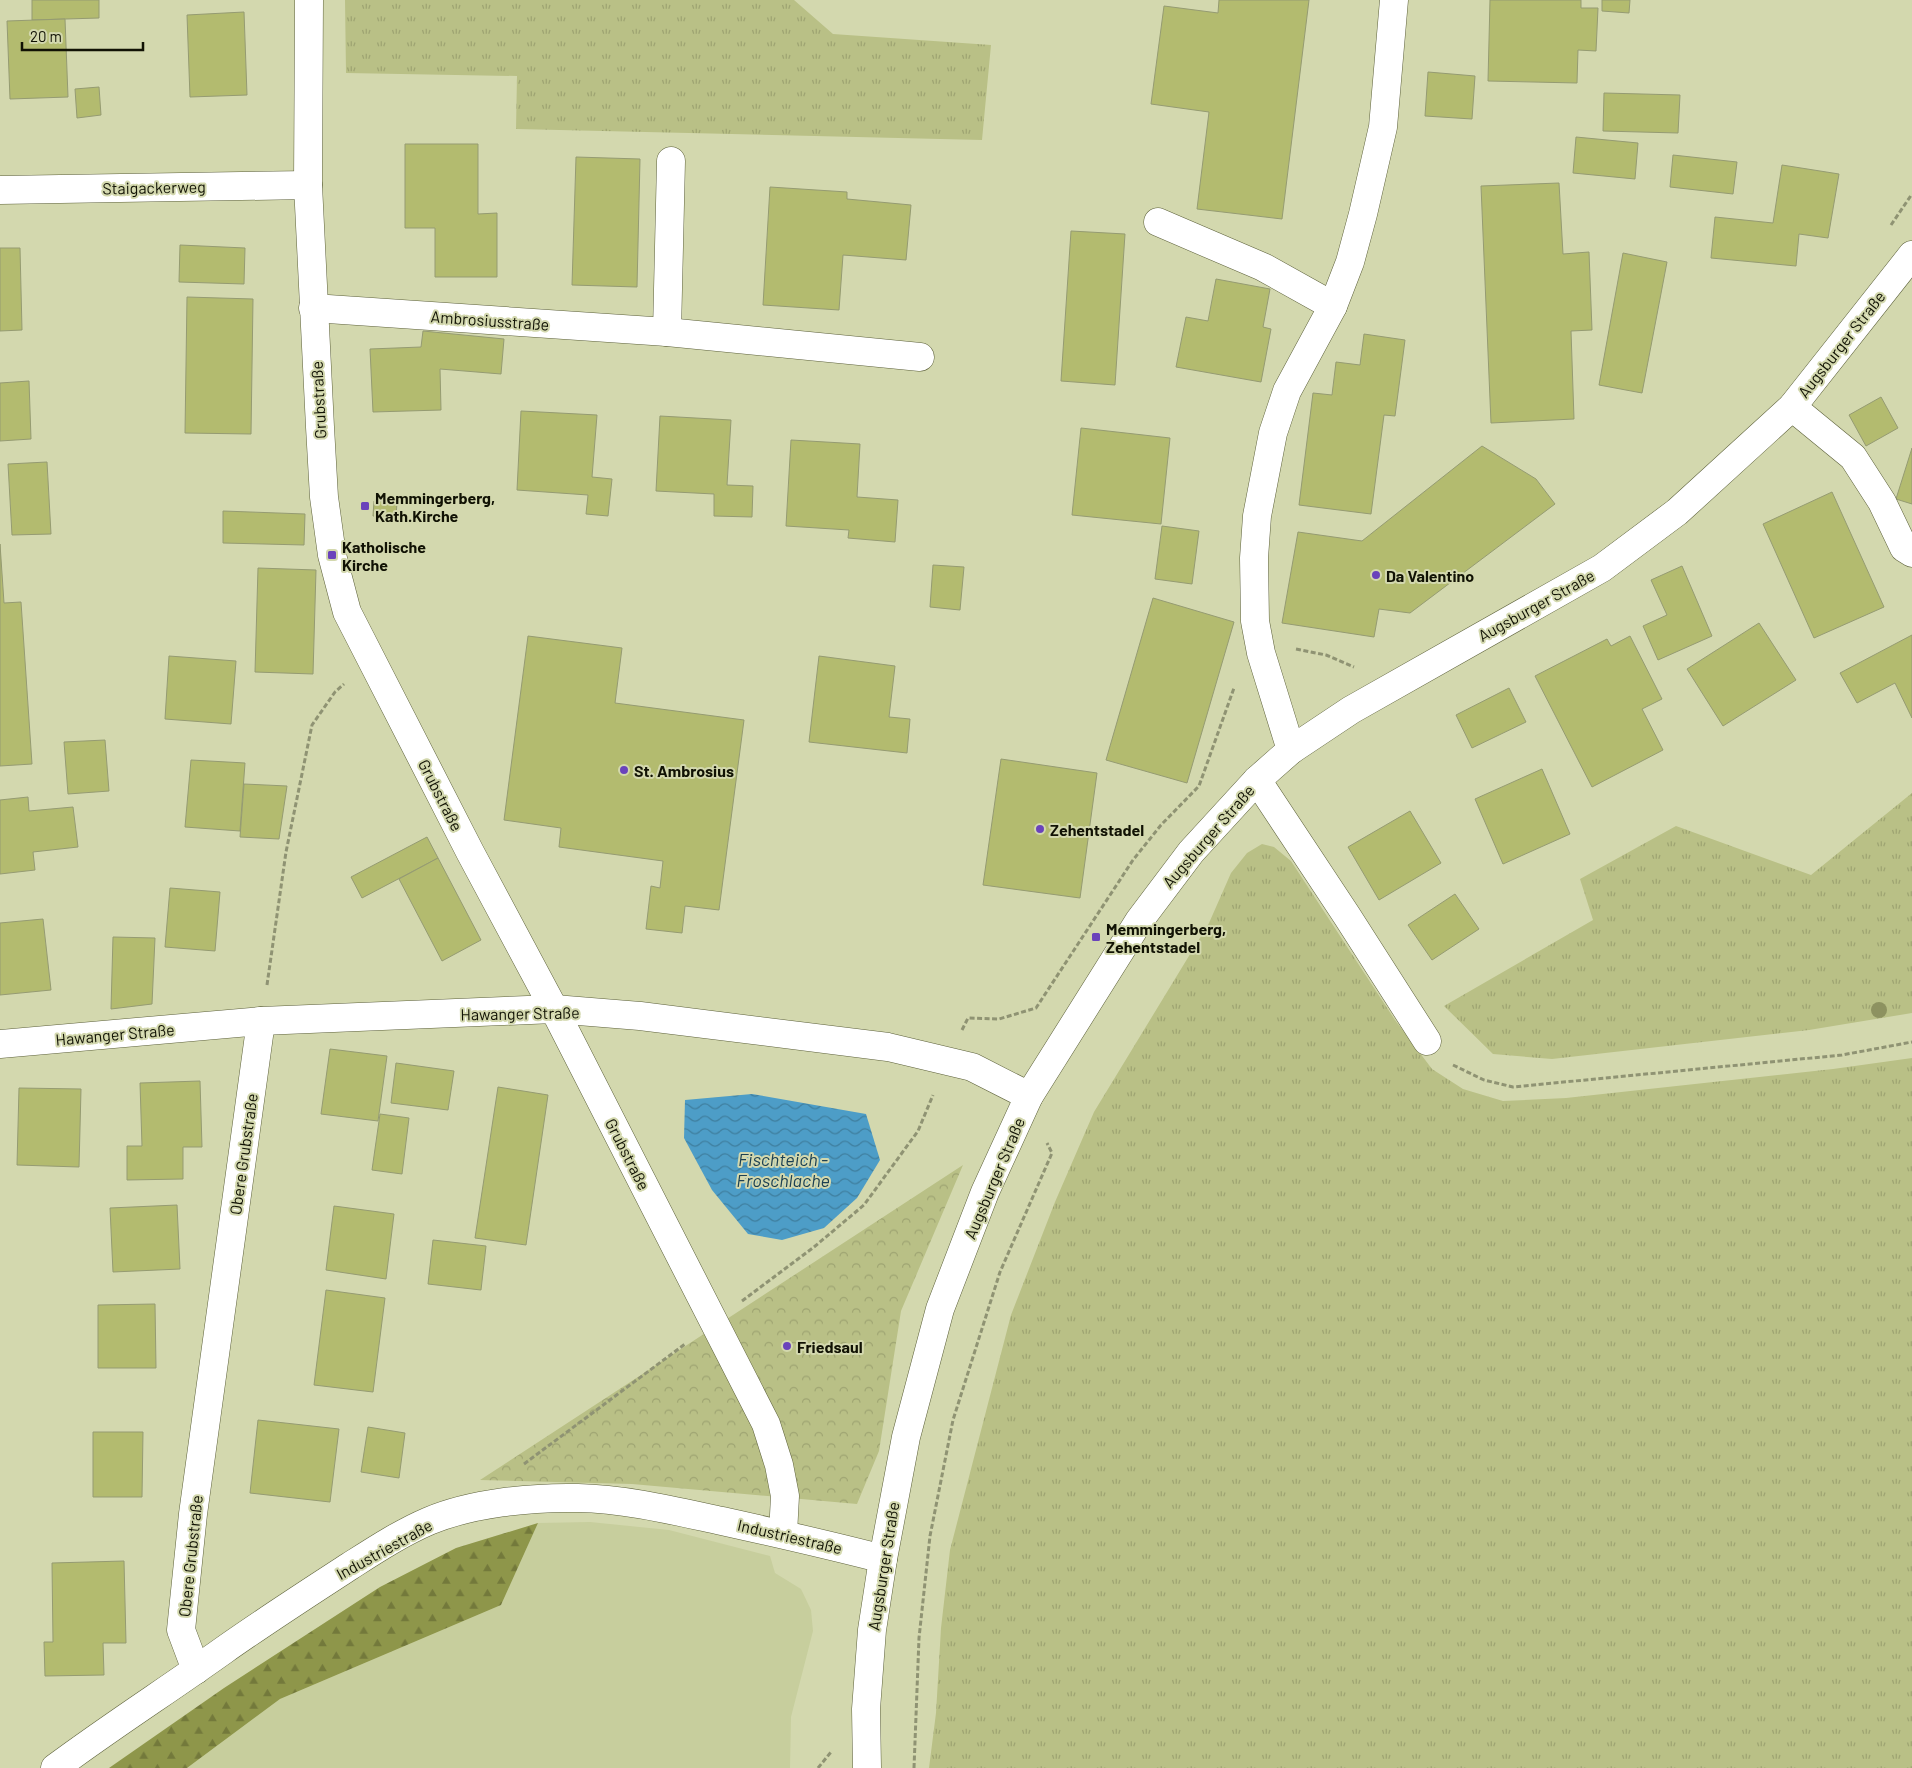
<svg xmlns="http://www.w3.org/2000/svg" width="1912" height="1768" font-family="Barlow,sans-serif">
	<defs>
		<pattern id="grass-tufts" width="24" height="20" patternUnits="userSpaceOnUse" patternTransform="scale(1.25)"><rect width="24" height="20" fill="#b9c086"/><path d="M3 7l-1-3M5 7V3M7 7l1-3M15 17l-1-3M17 17v-4M19 17l1-3" fill="none" stroke="#9ea472"/></pattern>
		<pattern id="forest-firs" width="22" height="20" patternUnits="userSpaceOnUse" patternTransform="scale(1.25)"><rect width="22" height="20" fill="#8e964a"/><path d="M5 1l3.5 6h-7zM16 11l3.5 6h-7z" fill="#73793b"/></pattern>
		<pattern id="park-crowns" width="20" height="18" patternUnits="userSpaceOnUse" patternTransform="scale(1.25)"><rect width="20" height="18" fill="#b9c086"/><path d="M2 6a3 3 0 1 1 6 0M12 15a3 3 0 1 1 6 0" fill="none" stroke="#9ea472"/></pattern>
		<pattern id="water-waves" width="16" height="10" patternUnits="userSpaceOnUse" patternTransform="scale(1.25)"><rect width="16" height="10" fill="#4d9dc7"/><path d="M0 5q4-4 8 0t8 0" fill="none" stroke="#3f7f9f"/></pattern>
	</defs>
	<rect width="100%" height="100%" fill="#d3d8ae"/>
	<path fill="#c7ce9d" d="M590 1522 669 1530 770 1556 775 1573 801 1589 811 1610 813 1631 791 1717 790 1768H187L280 1699 501 1605 538 1523Z"/>
	<g fill="url(#grass-tufts)">
		<path d="M345 0H794L833 34 991 45 982 140 516 129 517 76 346 73Z"/>
		<path d="M1912 793V1013L1809 1030 1552 1059 1493 1054 1444 1006 1593 920 1580 879 1676 826 1811 875Z"/>
		<path d="M1262 844 1274 847 1291 861 1395 1020 1432 1069 1463 1089 1503 1101 1566 1098 1833 1069 1912 1058V1768H929L936 1713 941 1628 950 1550 1011 1315 1055 1202 1094 1112 1209 923 1231 873 1247 853Z"/>
	</g>
	<path fill="url(#forest-firs)" d="M538 1523 501 1605 280 1699 187 1768H109L224 1688 380 1587 456 1548Z"/>
	<path fill="url(#park-crowns)" d="M963 1165 901 1311 879 1451 857 1504 632 1484 480 1480Z"/>
	<path fill="url(#water-waves)" d="M752 1094 866 1114 880 1160 857 1198 824 1228 782 1240 748 1234 712 1190 684 1138 685 1100Z"/>
	<g fill="#b3bb6f" stroke="#959b72">
		<path d="M32 0H99V18L32 20Z"/>
		<path d="M1219 0H1309L1282 219 1197 209 1209 112 1151 104 1164 6 1218 13Z"/>
		<path d="M1490 0H1581V8H1598L1596 51 1578 50 1577 83 1488 81Z"/>
		<path d="M1602 0H1630L1629 13 1602 11Z"/>
		<path d="M244 12 247 95 190 97 187 15Z"/>
		<path d="M65 19 68 97 10 99 7 21Z"/>
		<path d="M1428 72 1475 76 1472 119 1425 116Z"/>
		<path d="M99 87 101 115 77 118 75 89Z"/>
		<path d="M1604 93 1680 95 1678 133 1603 131Z"/>
		<path d="M1576 137 1638 143 1635 179 1573 173Z"/>
		<path d="M405 144H478V214L497 213V277H435V228H405Z"/>
		<path d="M1673 155 1737 162 1733 194 1670 187Z"/>
		<path d="M576 157 640 159 637 287 572 285Z"/>
		<path d="M1782 165 1839 174 1828 238 1799 234 1796 266 1711 258 1715 217 1773 223Z"/>
		<path d="M1559 183 1563 254 1589 252 1592 330 1571 331 1574 419 1491 423 1481 186Z"/>
		<path d="M770 187 847 192V199L911 205 906 260 843 255 839 310 763 305Z"/>
		<path d="M1071 231 1125 234 1115 385 1061 381Z"/>
		<path d="M180 245 245 248 244 284 179 282Z"/>
		<path d="M0 248H20L22 330 0 331Z"/>
		<path d="M1623 253 1667 262 1642 393 1599 385Z"/>
		<path d="M1216 279 1270 289 1263 327 1271 329 1261 382 1176 367 1186 317 1208 321Z"/>
		<path d="M187 297 253 299 251 434 185 433Z"/>
		<path d="M423 331 504 339 501 374 440 369 441 410 373 412 370 349 421 347Z"/>
		<path d="M1364 334 1405 340 1395 416 1384 415 1371 514 1299 505 1313 393 1332 395 1336 362 1360 365Z"/>
		<path d="M29 381 31 439 0 441V383Z"/>
		<path d="M1881 397 1898 428 1866 446 1849 415Z"/>
		<path d="M521 411 597 415 592 477 612 479 608 516 586 514 588 495 517 490Z"/>
		<path d="M660 416 731 420 727 485 753 486 752 517 714 516V494L656 491Z"/>
		<path d="M1081 428 1170 438 1161 524 1072 515Z"/>
		<path d="M791 440 860 444 857 497 898 500 895 542 848 538 849 530 786 526Z"/>
		<path d="M1482 446 1536 479 1555 504 1410 613 1379 609 1374 637 1282 623 1298 532 1362 541Z"/>
		<path d="M1912 448V504L1896 499Z"/>
		<path d="M47 462 51 534 12 535 8 464Z"/>
		<path d="M1832 492 1884 607 1814 638 1763 524Z"/>
		<path d="M374 501 397 502 396 517 373 516Z"/>
		<path d="M223 511 305 514 304 545 223 543Z"/>
		<path d="M1162 526 1199 531 1192 584 1155 579Z"/>
		<path d="M0 544 4 603 21 602 32 764 0 766Z"/>
		<path d="M933 565 964 567 960 610 930 607Z"/>
		<path d="M1682 566 1712 636 1658 660 1643 626 1667 615 1651 580Z"/>
		<path d="M258 568 316 570 313 674 255 672Z"/>
		<path d="M1153 598 1234 622 1187 783 1106 760Z"/>
		<path d="M1759 623 1796 680 1723 726 1687 669Z"/>
		<path d="M1912 635V718L1895 683 1857 703 1840 673Z"/>
		<path d="M528 636 622 648 615 703 744 720 719 910 685 906 682 933 646 929 651 886 660 888 663 861 559 847 561 828 504 820Z"/>
		<path d="M1630 636 1662 699 1642 709 1663 750 1592 787 1535 676 1607 639 1611 646Z"/>
		<path d="M169 656 236 661 231 724 165 719Z"/>
		<path d="M819 656 895 666 889 717 910 719 907 753 809 742Z"/>
		<path d="M1509 688 1526 722 1472 748 1456 715Z"/>
		<path d="M105 740 109 791 68 794 64 742Z"/>
		<path d="M1001 759 1097 773 1080 898 983 885Z"/>
		<path d="M191 760 245 763 240 831 185 827Z"/>
		<path d="M1542 769 1570 834 1503 864 1475 799Z"/>
		<path d="M244 784 287 786 279 839 240 837Z"/>
		<path d="M28 797 29 811 73 807 78 847 33 852 35 870 0 874V800Z"/>
		<path d="M1410 811 1441 863 1379 900 1348 847Z"/>
		<path d="M427 837 438 858 362 898 351 877Z"/>
		<path d="M438 858 481 940 442 961 399 879Z"/>
		<path d="M170 888 220 892 215 951 165 947Z"/>
		<path d="M1455 894 1479 929 1432 960 1408 925Z"/>
		<path d="M43 919 51 990 0 995V923Z"/>
		<path d="M113 937 155 938 152 1004 111 1009Z"/>
		<path d="M330 1049 387 1056 378 1121 321 1114Z"/>
		<path d="M396 1063 454 1071 448 1110 391 1103Z"/>
		<path d="M200 1081 202 1147H183V1179L127 1180V1146H142L140 1083Z"/>
		<path d="M498 1087 548 1095 526 1245 475 1238Z"/>
		<path d="M19 1088 81 1089 79 1167 17 1165Z"/>
		<path d="M380 1114 409 1118 402 1174 372 1170Z"/>
		<path d="M177 1205 180 1269 113 1272 110 1208Z"/>
		<path d="M334 1206 394 1214 386 1279 326 1270Z"/>
		<path d="M433 1240 486 1246 481 1290 428 1284Z"/>
		<path d="M326 1290 385 1298 373 1392 314 1385Z"/>
		<path d="M155 1304 156 1368H98V1305Z"/>
		<path d="M258 1420 339 1429 330 1502 250 1493Z"/>
		<path d="M368 1427 405 1433 399 1478 361 1472Z"/>
		<path d="M93 1432H143L142 1497H93Z"/>
		<path d="M124 1561 126 1643H103L104 1675 45 1676 44 1642H53L52 1563Z"/>
	</g>
	<g fill="none" stroke-linecap="round" stroke-linejoin="round">
		<g stroke="#5d613b" stroke-width="29">
			<g id="minor">
				<path d="M309 0 308 185 320 427 324 497 332 555 347 612 470 852 554 1009 766 1424 779 1465 785 1496 783 1534"/>
				<path d="M0 190 308 185"/>
				<path d="M1158 222 1263 267 1333 306"/>
				<path d="M313 308 667 332 920 357"/>
				<path d="M667 332 671 161"/>
				<path d="M1792 407 1853 457 1882 502 1904 548 1912 553"/>
				<path d="M1291 750 1261 653 1255 621 1254 558 1257 516 1273 433 1287 391 1333 306 1350 262 1363 214 1383 127 1394 0"/>
				<path d="M1257 780 1347 916 1427 1041"/>
				<path d="M0 1044 261 1021 554 1009 640 1016 888 1047 972 1067 1029 1096"/>
				<path d="M196 1670 181 1630 193 1514 261 1021"/>
				<path d="M55 1768C110 1727 168 1690 224 1650 265 1621 307 1594 350 1566 375 1550 401 1533 429 1521 472 1503 531 1497 578 1498 626 1499 675 1511 722 1521 776 1533 829 1545 883 1559"/>
				<path d="M867 1768 866 1709 872 1630 883 1559 906 1437 940 1309 985 1192 1029 1096 1139 921 1191 852 1257 780 1291 750 1351 710 1602 568 1677 512 1792 407 1912 255"/>
			</g>
		</g>
		<g stroke="#8f9373" stroke-width="3" stroke-dasharray="5 2.5" stroke-linecap="butt">
			<path d="M1891 225 1912 194"/>
			<path d="M1296 649 1326 655 1354 667"/>
			<path d="M267 985 286 852 312 725 335 692 344 684"/>
			<path d="M962 1030 968 1018 999 1019 1036 1008 1133 860 1161 825 1199 786 1234 688"/>
			<path d="M1453 1065 1484 1080 1513 1087 1842 1055 1912 1042"/>
			<path d="M742 1301 814 1247 864 1205 918 1131 933 1095"/>
			<path d="M524 1464 685 1344"/>
			<path d="M818 1768 831 1752"/>
			<path d="M914 1768 919 1638 930 1536 953 1420 1000 1272 1052 1153 1047 1143"/>
		</g>
		<use href="#minor" stroke="#fff" stroke-width="28"/>
	</g>
	<circle fill="#8d9260" cx="1879" cy="1010" r="8"/>
	<g fill="#6a43bb" stroke="#d3d8ae" stroke-width="2">
		<rect x="360" y="501" width="10" height="10" rx="2.5"/>
		<rect x="327" y="550" width="10" height="10" rx="2.5"/>
		<circle cx="1376" cy="575" r="5"/>
		<circle cx="624" cy="770" r="5"/>
		<circle cx="1040" cy="829" r="5"/>
		<rect x="1091" y="932" width="10" height="10" rx="2.5"/>
		<circle cx="787" cy="1346" r="5"/>
	</g>
	<g text-anchor="middle" dominant-baseline="central" stroke-width="4" stroke-linejoin="round" paint-order="stroke">
		<g font-size="16" fill="#111204" stroke="#d3d8ae">
			<text transform="translate(154 187) rotate(-1)">Staigackerweg</text>
			<text transform="translate(490 320) rotate(4)">Ambrosiusstraße</text>
			<text transform="translate(1841 344) rotate(-52)">Augsburger Straße</text>
			<text transform="translate(318 400) rotate(-93)">Grubstraße</text>
			<text transform="translate(1536 605) rotate(-29)">Augsburger Straße</text>
			<text transform="translate(441 795) rotate(63)">Grubstraße</text>
			<text transform="translate(1208 836) rotate(-49)">Augsburger Straße</text>
			<text transform="translate(520 1013) rotate(-1)">Hawanger Straße</text>
			<text transform="translate(115 1034) rotate(-5)">Hawanger Straße</text>
			<text transform="translate(243 1154) rotate(-82)">Obere Grubstraße</text>
			<text transform="translate(628 1154) rotate(63)">Grubstraße</text>
			<text transform="translate(994 1178) rotate(-67)">Augsburger Straße</text>
			<text transform="translate(790 1536) rotate(13)">Industriestraße</text>
			<text transform="translate(384 1549) rotate(-29)">Industriestraße</text>
			<text transform="translate(190 1556) rotate(-84)">Obere Grubstraße</text>
			<text transform="translate(883 1566) rotate(-81)">Augsburger Straße</text>
		</g>
		<g font-size="16" font-weight="bold" fill="#111204" stroke="#d3d8ae" text-anchor="start">
			<text x="375" y="497">Memmingerberg,<tspan x="375" dy="18">Kath.Kirche</tspan></text>
			<text x="342" y="546">Katholische<tspan x="342" dy="18">Kirche</tspan></text>
			<text x="1386" y="575">Da Valentino</text>
			<text x="634" y="770">St. Ambrosius</text>
			<text x="1050" y="829">Zehentstadel</text>
			<text x="1106" y="928">Memmingerberg,<tspan x="1106" dy="18">Zehentstadel</tspan></text>
			<text x="797" y="1346">Friedsaul</text>
		</g>
		<g font-size="18" font-style="italic" fill="#1c4052" stroke="#d3d8ae">
			<text x="783" y="1159">Fischteich -<tspan x="783" dy="21">Froschlache</tspan></text>
		</g>
	</g>
	<path d="M22 42v8h121v-8" fill="none" stroke="#111204" stroke-width="2.5"/>
	<text x="30" y="42" font-size="15" fill="#111204" stroke="#d3d8ae" stroke-width="4" paint-order="stroke">20 m</text>
</svg>
